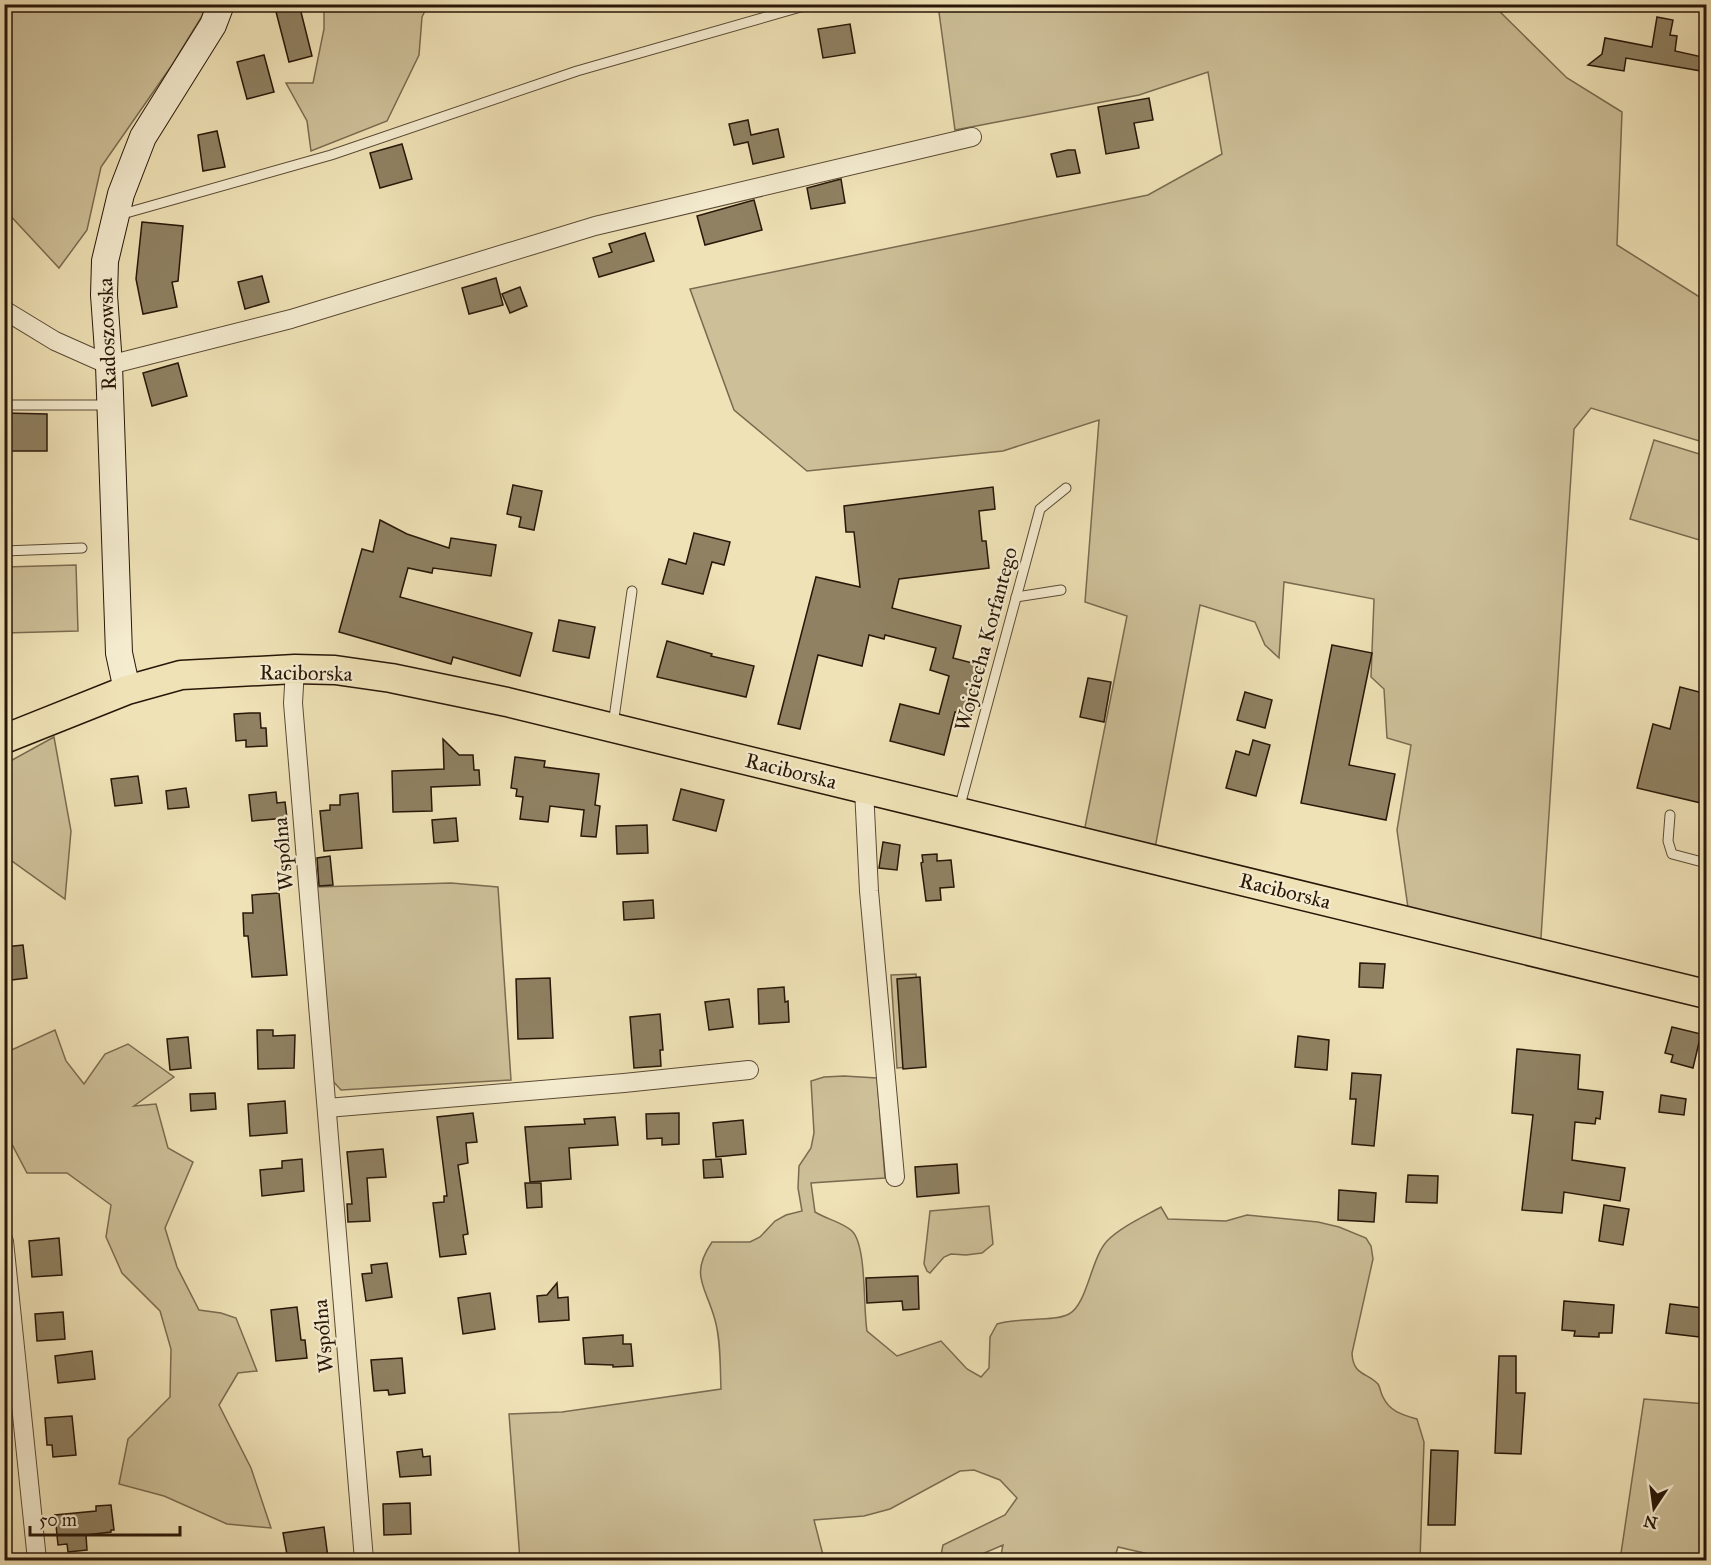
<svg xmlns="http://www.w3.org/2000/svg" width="1711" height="1565" font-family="'IM FELL Great Primer',serif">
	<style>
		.green { fill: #cdbf98; stroke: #7a6b50; stroke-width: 1.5 }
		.building { fill: #8f8162; stroke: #281708; stroke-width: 1.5 }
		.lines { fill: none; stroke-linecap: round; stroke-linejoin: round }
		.lane-casing { stroke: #5a4a34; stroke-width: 11 }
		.street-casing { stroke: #5a4a34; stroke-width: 20 }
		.secondary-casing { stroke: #281708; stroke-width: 28 }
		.primary-casing { stroke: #281708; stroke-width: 31 }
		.lane { stroke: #f5ecd0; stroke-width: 9 }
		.street { stroke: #f5ecd0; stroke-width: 18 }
		.secondary { stroke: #f5ecd0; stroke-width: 26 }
		.primary { stroke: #efe2b6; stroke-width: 28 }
		.labels { text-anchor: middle; stroke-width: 4.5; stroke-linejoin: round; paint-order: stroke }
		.street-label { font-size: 21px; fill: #281708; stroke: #f5ecd0 }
	</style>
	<rect width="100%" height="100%" fill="#efe2b6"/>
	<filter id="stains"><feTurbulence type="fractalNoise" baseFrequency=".00333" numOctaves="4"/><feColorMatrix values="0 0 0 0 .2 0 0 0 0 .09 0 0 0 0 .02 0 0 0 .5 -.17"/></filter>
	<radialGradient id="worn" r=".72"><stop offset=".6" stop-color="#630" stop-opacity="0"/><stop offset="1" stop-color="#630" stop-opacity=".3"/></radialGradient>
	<g class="green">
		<polygon points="5,4 205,5 202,16 172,65 101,167 87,230 59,268 5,210"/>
		<polygon points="324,5 428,5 422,17 419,55 387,121 311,151 307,121 286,83 313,83 324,29"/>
		<polygon points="938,5 1493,5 1567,78 1622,112 1617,245 1706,301 1706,443 1591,408 1574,429 1540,953 1410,922 1397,830 1411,745 1387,738 1384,689 1371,677 1374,599 1284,582 1279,658 1265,645 1255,622 1200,605 1153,859 1082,842 1127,616 1085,602 1099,420 1003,451 807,471 734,410 690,289 1148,195 1222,154 1208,72 1139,95 955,130"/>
		<polygon points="1654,440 1706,456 1706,542 1630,519"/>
		<polygon points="76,565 78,631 5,633 5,567"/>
		<polygon points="54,737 71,831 65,899 5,856 5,764"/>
		<polygon points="451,883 498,887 511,1080 341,1090 330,1078 316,887"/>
		<polygon points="916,974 922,1066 897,1068 891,975"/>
		<polygon points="55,1030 66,1061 84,1084 105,1054 128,1044 174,1077 134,1106 156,1104 168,1148 193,1162 165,1228 177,1267 199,1310 221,1313 236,1318 257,1371 238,1373 219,1405 251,1468 271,1528 227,1524 164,1496 119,1484 128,1439 170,1397 171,1349 160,1311 122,1273 106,1237 111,1205 67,1173 27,1173 5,1131 5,1053"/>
		<path d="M844 1076 877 1078 885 1178 811 1183 815 1212C826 1219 842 1222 852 1231 867 1246 863 1308 867 1331L897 1356 941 1341 967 1369 981 1377 989 1368 990 1337 997 1324C1017 1317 1055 1322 1069 1314 1087 1305 1091 1258 1107 1241 1121 1227 1143 1217 1161 1207L1168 1219 1226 1221 1247 1215 1318 1222 1339 1227 1366 1238 1371 1246 1373 1259 1352 1353C1353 1376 1367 1372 1378 1384 1380 1387 1381 1394 1383 1397 1390 1412 1403 1415 1417 1419L1424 1442 1420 1560H1166L1157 1556 1118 1547 1114 1560H1000L1003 1545 968 1560H940L943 1545 1005 1515 1017 1498 1000 1480 974 1470 960 1471 890 1509 864 1516 814 1520 823 1555 826 1560H520L509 1414 562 1412 721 1389C720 1367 721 1341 715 1320 706 1286 689 1276 712 1242H750L760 1237 775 1221 786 1215 802 1211 798 1188 799 1166 811 1148 814 1133 811 1081 824 1077Z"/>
		<polygon points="989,1206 993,1244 982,1253 966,1255 951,1254 944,1257 930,1273 927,1271 924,1264 930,1211"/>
		<polygon points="1644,1399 1706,1404 1706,1560 1620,1560"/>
	</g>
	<g class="building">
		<polygon points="274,4 299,4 312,56 289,62"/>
		<polygon points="1657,17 1673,20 1670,35 1677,36 1675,51 1707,58 1707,72 1626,58 1624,71 1588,65 1602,54 1605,38 1652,47"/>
		<polygon points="850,24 855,53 823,58 818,29"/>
		<polygon points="264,55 274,92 247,99 237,62"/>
		<polygon points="1149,98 1153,120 1134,123 1139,148 1106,154 1098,107"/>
		<polygon points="748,120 751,135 778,129 784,157 753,164 748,142 734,145 729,124"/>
		<polygon points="217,131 225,167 203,171 198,135"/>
		<polygon points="402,144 412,179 380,188 370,153"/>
		<polygon points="1068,150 1075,150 1080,173 1057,177 1051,154"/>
		<polygon points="841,179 845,203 811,209 807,188"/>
		<polygon points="754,200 762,230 705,245 697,216"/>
		<polygon points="142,222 183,226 178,281 172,282 177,307 143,314 136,279"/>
		<polygon points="645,233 654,261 599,277 593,258 612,252 609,244"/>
		<polygon points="262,276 269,302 245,309 238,282"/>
		<polygon points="496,278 503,305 469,314 462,288"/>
		<polygon points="520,287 527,306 510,313 502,294"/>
		<polygon points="178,363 187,396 152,406 143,373"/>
		<polygon points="4,413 47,414 47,451 4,451"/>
		<polygon points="513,485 542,491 534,530 519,527 521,517 507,514"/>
		<polygon points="993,487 995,509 979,511 982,541 986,541 989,568 899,579 892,608 961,626 953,658 984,666 971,716 955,712 944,755 890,741 900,704 939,714 949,676 930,670 936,648 885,635 884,639 869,635 862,666 818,655 800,729 778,724 816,577 860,587 854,532 846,532 844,506"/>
		<polygon points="380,520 407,534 449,548 451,538 496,545 491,576 433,568 432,573 408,568 400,597 532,633 520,676 453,657 451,664 339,632 362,549 373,552"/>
		<polygon points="694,533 730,542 724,565 712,562 703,594 662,584 669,559 686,564"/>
		<polygon points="559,620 595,627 589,658 553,651"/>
		<polygon points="667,641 712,654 711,656 754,666 746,697 657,677"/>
		<polygon points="1332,645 1372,653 1349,765 1395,774 1386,820 1301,803"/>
		<polygon points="1088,678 1111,682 1104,722 1080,717"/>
		<polygon points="1680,687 1707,694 1707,780 1701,803 1637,788 1653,724 1670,729"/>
		<polygon points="1245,692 1272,700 1265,728 1237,720"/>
		<polygon points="250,713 260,713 261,728 266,728 267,746 246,747 246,740 236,741 234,714"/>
		<polygon points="443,739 459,755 473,755 474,770 479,770 480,785 431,787 432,811 393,812 392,771 444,769"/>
		<polygon points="1253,740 1270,745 1256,796 1226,788 1236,751 1249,755"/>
		<polygon points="515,757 545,761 544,767 599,774 595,805 600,806 596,837 581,836 584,810 550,806 548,822 520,819 523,797 516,796 517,789 511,788"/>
		<polygon points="138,776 142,803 115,806 111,779"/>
		<polygon points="186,788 189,807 168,809 166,791"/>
		<polygon points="681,789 724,800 716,831 673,820"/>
		<polygon points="276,792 277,803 285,802 287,818 252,821 249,795"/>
		<polygon points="358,793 362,848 324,851 320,811 330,810 330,805 340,805 340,795"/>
		<polygon points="456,818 458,841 434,843 432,820"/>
		<polygon points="647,825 648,853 617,854 616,826"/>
		<polygon points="883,842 900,845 897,870 879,868"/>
		<polygon points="937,854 937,861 951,860 954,887 940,888 941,900 926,901 921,863 923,862 922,855"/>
		<polygon points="330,856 333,885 319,886 317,858"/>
		<polygon points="279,893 287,975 252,977 248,936 244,936 243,913 253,913 252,895"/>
		<polygon points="653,900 654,918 624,920 623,902"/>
		<polygon points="23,945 27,978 4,981 4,947"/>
		<polygon points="1360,963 1385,964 1383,988 1359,987"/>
		<polygon points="920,977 926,1067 903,1069 897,979"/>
		<polygon points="550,978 553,1038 518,1039 516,979"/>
		<polygon points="784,987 785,1002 788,1001 789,1022 759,1024 758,989"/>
		<polygon points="729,999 733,1027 709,1030 705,1002"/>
		<polygon points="660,1014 663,1050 660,1050 661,1066 634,1068 630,1017"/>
		<polygon points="1672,1027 1701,1034 1693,1068 1671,1062 1673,1055 1665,1053"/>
		<polygon points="257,1030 273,1030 273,1036 295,1035 294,1068 258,1069"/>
		<polygon points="1298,1036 1329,1040 1327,1070 1295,1067"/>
		<polygon points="188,1037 191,1068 170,1070 167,1039"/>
		<polygon points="1517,1049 1580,1055 1578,1089 1603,1092 1600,1119 1596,1118 1595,1124 1575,1122 1572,1160 1625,1168 1620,1201 1564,1192 1562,1213 1522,1210 1533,1115 1512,1113"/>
		<polygon points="1352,1073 1381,1075 1374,1146 1352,1144 1356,1099 1350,1099"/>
		<polygon points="215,1093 216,1109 191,1111 190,1094"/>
		<polygon points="1661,1095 1686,1099 1684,1115 1659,1112"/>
		<polygon points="285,1101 287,1133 250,1136 248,1104"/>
		<polygon points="473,1113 477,1142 466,1143 468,1163 458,1165 468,1234 463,1235 466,1254 440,1257 433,1203 444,1202 444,1196 447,1196 437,1117"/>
		<polygon points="679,1113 679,1144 662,1145 662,1138 647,1139 646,1114"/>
		<polygon points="615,1117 618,1145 569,1148 571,1179 530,1182 525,1127 585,1124 584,1119"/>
		<polygon points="743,1120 746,1154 716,1157 713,1123"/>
		<polygon points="383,1149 386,1177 367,1178 370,1221 348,1222 347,1204 352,1204 347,1152"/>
		<polygon points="302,1159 304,1191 262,1196 260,1170 282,1168 282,1161"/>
		<polygon points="721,1159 723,1177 704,1178 703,1160"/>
		<polygon points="957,1164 959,1193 917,1197 915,1167"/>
		<polygon points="1408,1175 1438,1176 1437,1203 1406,1202"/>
		<polygon points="525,1183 541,1183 542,1207 527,1208"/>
		<polygon points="1339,1190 1376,1193 1374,1222 1338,1220"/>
		<polygon points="1604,1205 1629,1209 1623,1245 1599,1241"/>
		<polygon points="59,1238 62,1275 32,1277 29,1241"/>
		<polygon points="387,1263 392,1297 366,1301 362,1274 372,1273 371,1265"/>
		<polygon points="918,1276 919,1309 903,1310 902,1301 867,1303 866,1278"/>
		<polygon points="557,1283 558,1298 568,1297 569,1320 539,1322 537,1296 547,1295"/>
		<polygon points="490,1293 495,1329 463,1334 458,1298"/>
		<polygon points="1564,1301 1614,1305 1612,1333 1599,1333 1599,1337 1574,1336 1575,1331 1562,1330"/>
		<polygon points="1670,1304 1703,1308 1699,1337 1666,1333"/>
		<polygon points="297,1307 301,1340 305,1340 307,1358 276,1361 271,1310"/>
		<polygon points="63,1312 65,1339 37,1341 35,1314"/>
		<polygon points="623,1335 623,1344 631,1344 633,1366 613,1367 613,1365 585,1364 583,1338"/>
		<polygon points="92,1351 95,1379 58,1383 55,1356"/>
		<polygon points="1499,1356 1516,1356 1516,1393 1525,1393 1521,1454 1495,1453"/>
		<polygon points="402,1358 405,1393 389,1395 388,1390 374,1391 371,1360"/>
		<polygon points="72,1416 76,1455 53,1457 52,1445 47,1445 45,1418"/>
		<polygon points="422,1449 423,1457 430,1456 431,1475 400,1477 397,1452"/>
		<polygon points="1431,1450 1458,1451 1455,1525 1428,1525"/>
		<polygon points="410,1503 411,1534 384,1535 383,1504"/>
		<polygon points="111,1505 114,1530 111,1530 111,1532 86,1535 87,1550 68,1552 67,1544 58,1545 55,1515 96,1511 96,1506"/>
		<polygon points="324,1527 328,1558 288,1560 283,1533"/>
	</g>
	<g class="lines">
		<defs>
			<g id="lane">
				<polyline points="119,215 331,155 577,71 811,4"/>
				<polyline points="4,405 108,405"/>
				<polyline points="4,551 82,548"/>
				<polyline points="1016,597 1061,590"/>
				<polyline points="613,725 632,591"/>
				<polyline points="959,809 1040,509 1066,488"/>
				<polyline points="1670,815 1668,841 1672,854 1706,863"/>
			</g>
			<g id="street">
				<polyline points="4,310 55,341 109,365 291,319 595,226 972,137"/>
				<polyline points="295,669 293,703 364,1560"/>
				<polyline points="864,789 869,891 895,1177"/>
				<polyline points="327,1108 624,1083 749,1070"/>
				<polyline points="4,1241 37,1560"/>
			</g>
			<polyline id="secondary" points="127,690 119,653 109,365 104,295 105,261 121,194 143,137 213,25 221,4"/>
			<polyline id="primary" points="4,739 127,690 181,675 295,669 335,670 391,678 507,702 1706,994"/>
		</defs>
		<use href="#lane" class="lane-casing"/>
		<use href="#street" class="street-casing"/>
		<use href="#secondary" class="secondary-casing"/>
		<use href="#primary" class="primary-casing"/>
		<use href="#lane" class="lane"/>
		<use href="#street" class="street"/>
		<use href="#secondary" class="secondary"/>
		<use href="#primary" class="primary"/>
	</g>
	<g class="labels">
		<g class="street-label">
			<text transform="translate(107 334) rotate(-92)" y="7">Radoszowska</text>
			<text transform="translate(986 639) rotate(-75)" y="7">Wojciecha Korfantego</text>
			<text transform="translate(306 673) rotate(1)" y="7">Raciborska</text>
			<text transform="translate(791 771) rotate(14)" y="7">Raciborska</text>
			<text transform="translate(283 854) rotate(-95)" y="7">Wspólna</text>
			<text transform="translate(1285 891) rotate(14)" y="7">Raciborska</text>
			<text transform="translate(323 1336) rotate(-95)" y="7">Wspólna</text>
		</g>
	</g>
	<rect width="1711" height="1565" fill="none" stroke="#efe2b6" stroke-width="24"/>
	<rect x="6" y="6" width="1699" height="1553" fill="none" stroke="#281708" stroke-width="3"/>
	<rect x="12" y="12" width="1687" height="1541" fill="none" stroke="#281708" stroke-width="1.5"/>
	<g transform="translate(1654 1508) rotate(193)" stroke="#f5ecd0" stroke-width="4.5" paint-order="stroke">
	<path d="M0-4.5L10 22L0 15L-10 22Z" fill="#281708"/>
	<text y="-9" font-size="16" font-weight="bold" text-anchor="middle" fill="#281708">N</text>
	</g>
	<path d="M30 1526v9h150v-9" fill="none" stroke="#281708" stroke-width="3"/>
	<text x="39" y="1526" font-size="18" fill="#281708" stroke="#f5ecd0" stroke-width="4.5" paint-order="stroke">50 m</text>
	<rect width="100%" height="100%" filter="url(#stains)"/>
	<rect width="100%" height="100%" fill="url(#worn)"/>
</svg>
